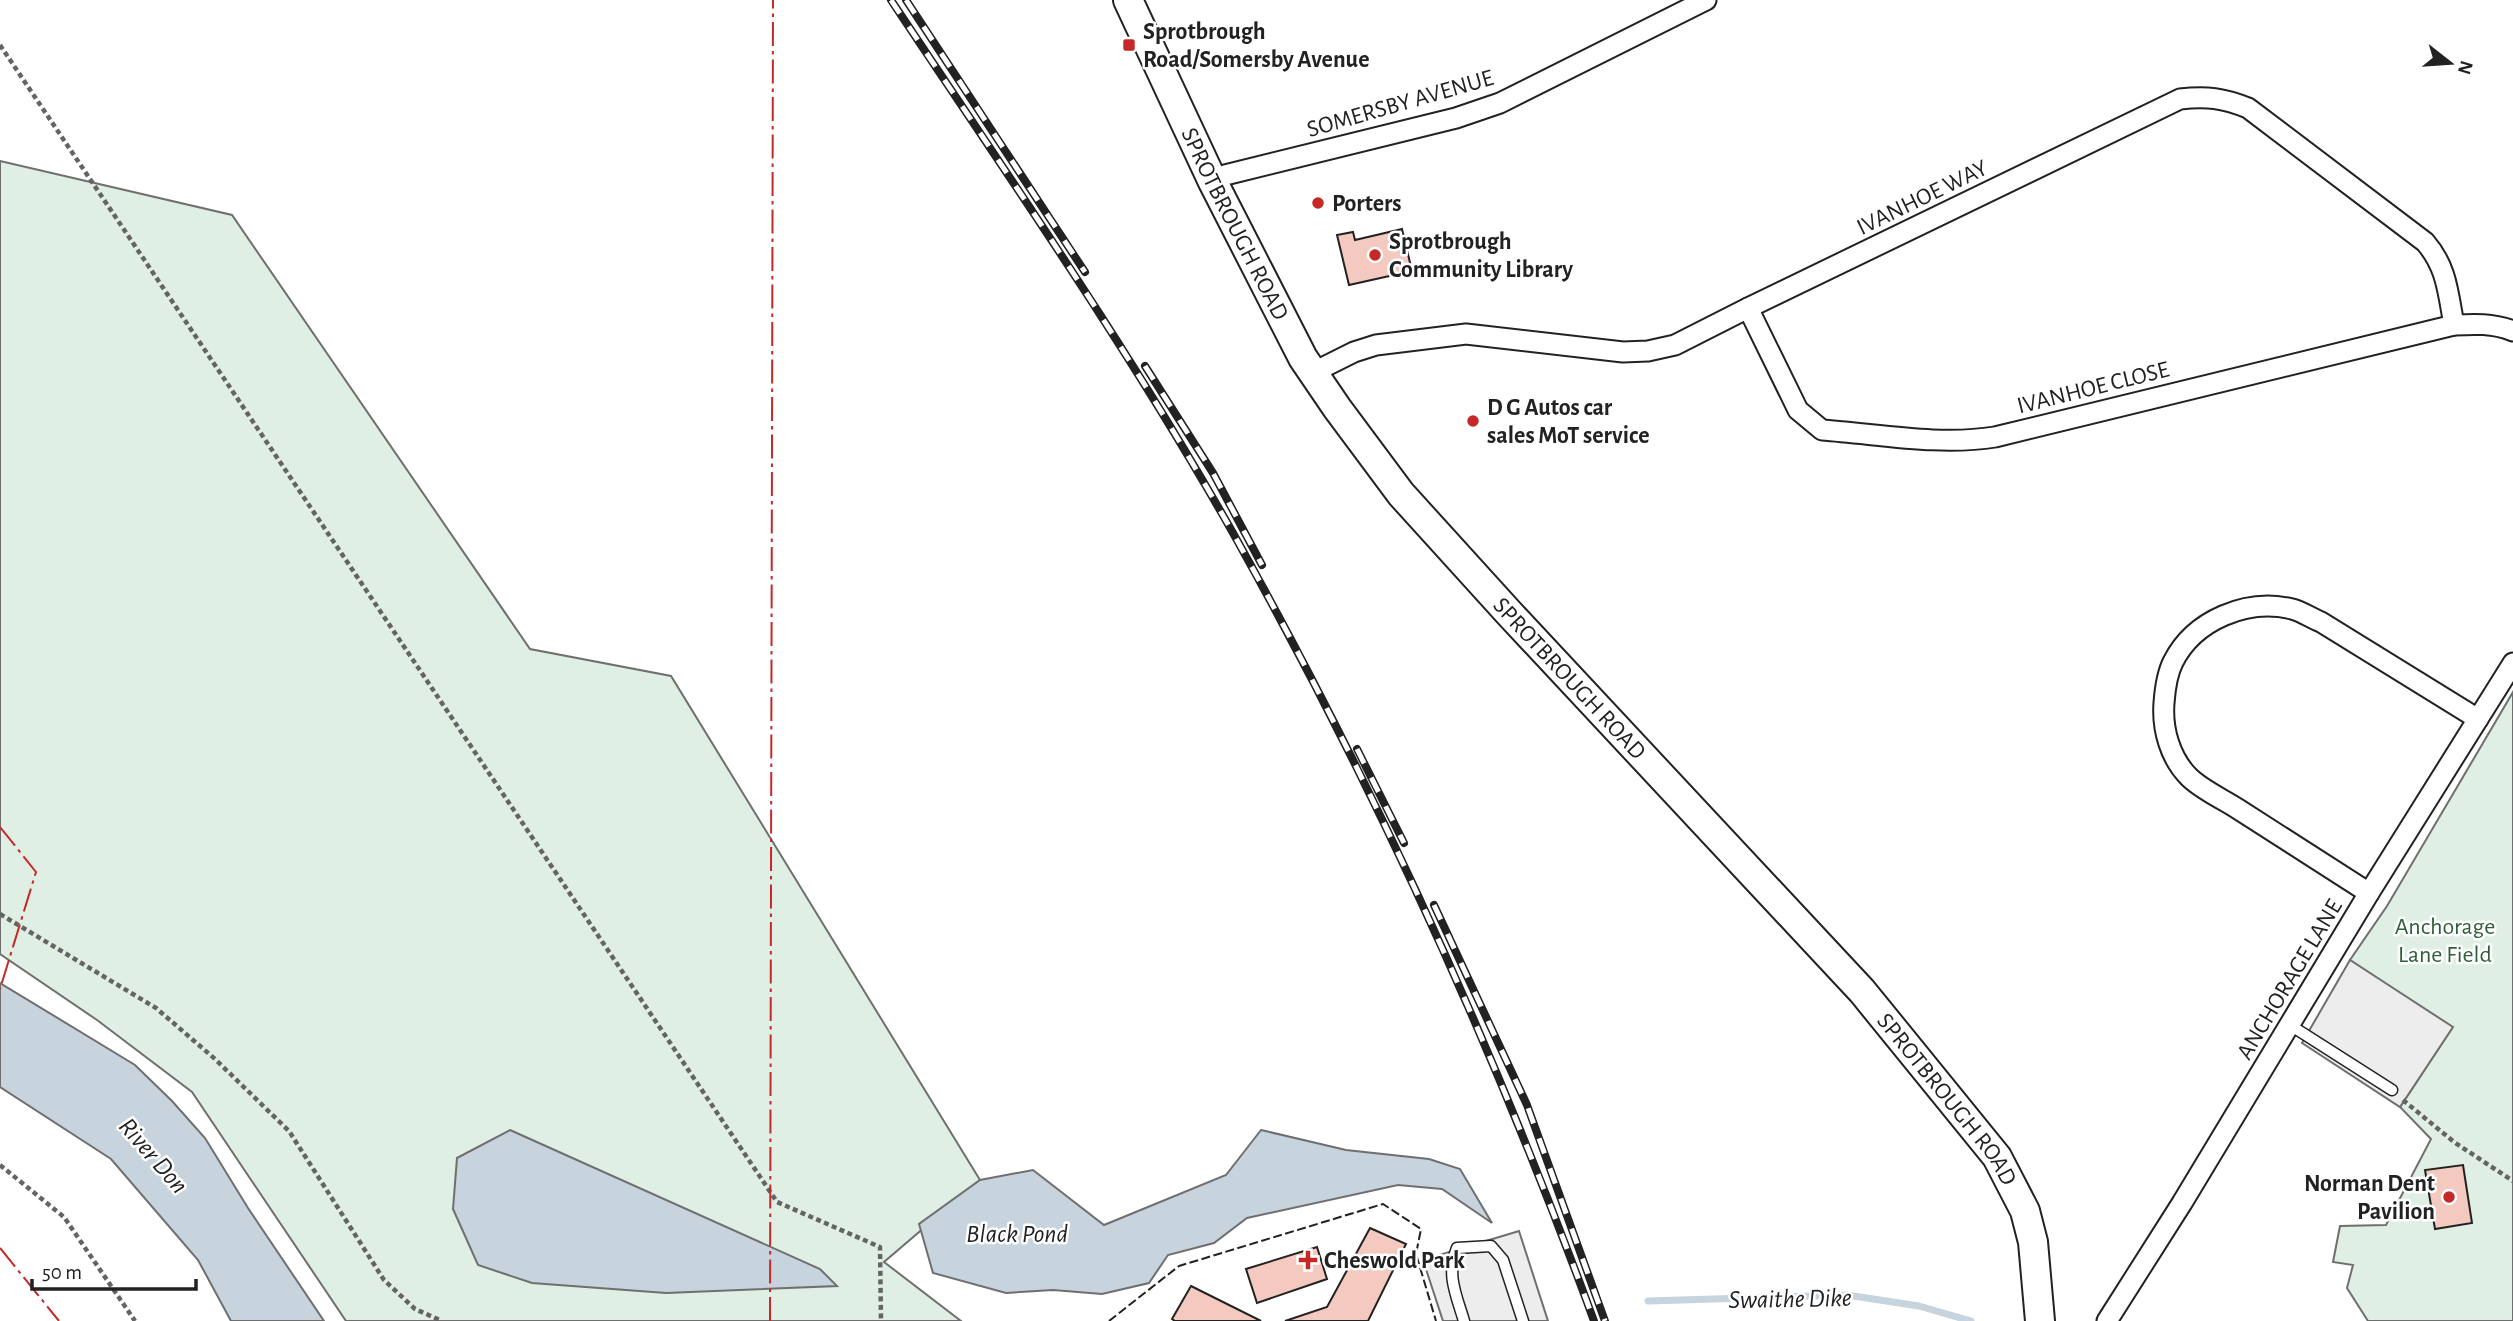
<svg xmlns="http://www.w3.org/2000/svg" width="2513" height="1321" font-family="'Alegreya Sans',sans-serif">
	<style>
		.green { fill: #e0efe3; stroke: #6f6f6f; stroke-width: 2 }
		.parking { fill: #ededed; stroke: #6f6f6f; stroke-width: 2 }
		.water { fill: #c7d3dd; stroke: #6f6f6f; stroke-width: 2 }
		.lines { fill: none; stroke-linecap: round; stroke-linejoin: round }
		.stream { stroke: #c7d3dd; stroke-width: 7 }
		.building { fill: #f3c9c0; stroke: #222; stroke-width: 2 }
		.lane-casing { stroke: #222; stroke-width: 13 }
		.street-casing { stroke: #222; stroke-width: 23 }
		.secondary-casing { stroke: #222; stroke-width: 32 }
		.path { stroke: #646464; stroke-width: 4.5; stroke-dasharray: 5 3.5; stroke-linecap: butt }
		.lane { stroke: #fff; stroke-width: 10 }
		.street { stroke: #fff; stroke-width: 19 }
		.secondary { stroke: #fff; stroke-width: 28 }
		.rail-casing { stroke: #222; stroke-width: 8 }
		.rail { stroke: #fff; stroke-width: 5; stroke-dasharray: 16; stroke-linecap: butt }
		.fence { stroke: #222; stroke-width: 2; stroke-dasharray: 9 3.5; stroke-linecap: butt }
		.power { stroke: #c62828; stroke-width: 2; stroke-dasharray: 24 5 3.5 5; stroke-linecap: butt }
		.poi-dot { fill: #c62828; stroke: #fff; stroke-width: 2.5 }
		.labels { text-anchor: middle; stroke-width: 5; stroke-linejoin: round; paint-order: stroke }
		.poi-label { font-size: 24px; font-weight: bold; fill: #222; stroke: #fff; text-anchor: start }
		.street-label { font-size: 24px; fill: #222; stroke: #fff }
		.park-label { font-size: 24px; fill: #2f5e38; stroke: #fff }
		.water-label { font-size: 26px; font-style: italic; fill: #222; stroke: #fff }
	</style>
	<rect width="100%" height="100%" fill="#fff"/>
	<g class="green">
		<polygon points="0,161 232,215 530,649 671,676 980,1180 884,1262 961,1321 346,1321 192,1092 97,1020 0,954"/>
		<polygon points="2513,692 2513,1321 2368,1321 2347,1288 2353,1265 2333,1262 2340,1226 2386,1225 2431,1139 2400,1107 2452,1028 2350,960 2387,906"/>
	</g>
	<g class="parking">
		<polygon points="2350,960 2453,1027 2400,1107 2302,1043"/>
		<polygon points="1519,1231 1548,1321 1443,1321 1423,1260"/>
	</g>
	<g class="water">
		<polygon points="0,983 135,1065 172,1101 205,1138 248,1208 324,1321 231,1321 198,1260 111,1159 0,1087"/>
		<polygon points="510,1130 820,1269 837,1286 666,1293 532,1283 478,1265 453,1209 457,1158"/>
		<polygon points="1261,1130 1346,1150 1429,1159 1460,1169 1492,1223 1442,1189 1398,1185 1247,1218 1214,1243 1168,1255 1149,1283 1102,1294 1053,1290 1006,1293 933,1273 919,1224 980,1180 1033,1170 1104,1225 1226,1175"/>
	</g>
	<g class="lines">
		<polyline class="stream" points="1648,1301 1847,1295 1919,1306 1971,1321"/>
	</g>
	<g class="building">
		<polygon points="1402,229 1412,271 1349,285 1337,235 1353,232 1355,240"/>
		<polygon points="2463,1165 2472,1223 2435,1229 2425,1170"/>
		<polygon points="1370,1228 1406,1244 1368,1321 1285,1321 1327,1307"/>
		<polygon points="1317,1247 1327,1279 1257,1303 1246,1269"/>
		<polygon points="1191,1286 1261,1321 1175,1321 1172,1319"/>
	</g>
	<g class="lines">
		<defs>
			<g id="lane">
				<polyline points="2290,1025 2392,1090"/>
				<path d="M1464 1321C1456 1294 1446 1275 1457 1248L1491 1246 1503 1260 1523 1321"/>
			</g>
			<g id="street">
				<polyline points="1213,182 1225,175 1456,118 1500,103 1706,0"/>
				<path d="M1748 308 1798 410 1822 430C1879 434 1939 446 1995 437L2454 325C2474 324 2493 323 2513 331"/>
				<path d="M1314 374 1326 366 1354 352 1376 345 1466 334 1623 352 1648 351 1675 345 1748 308 2180 99C2207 96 2223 98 2248 108L2425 242C2447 267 2448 293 2454 325"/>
				<path d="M2369 893C2326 865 2282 837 2238 809 2223 799 2202 790 2189 777 2170 758 2162 729 2164 703 2165 689 2167 674 2173 662 2194 620 2247 598 2292 609 2301 611 2311 618 2321 622L2478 719"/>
				<polyline points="2107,1321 2182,1203 2369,893 2513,663"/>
			</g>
			<g id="secondary">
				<path id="s1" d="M1128 0 1213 182 1303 358 1337 408 1401 494 1509 613 1862 991 1997 1157 2025 1211 2033 1242 2040 1321"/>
			</g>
		</defs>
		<use href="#lane" class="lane-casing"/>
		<use href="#street" class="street-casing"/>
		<use href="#secondary" class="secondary-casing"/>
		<g class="path">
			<polyline points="0,45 777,1202 880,1247 881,1321"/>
			<polyline points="0,914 156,1008 215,1059 289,1131 384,1280 415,1309 442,1321"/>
			<polyline points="2403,1100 2454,1142 2513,1181"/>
			<polyline points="0,1165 64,1217 135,1321"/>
		</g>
		<use href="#lane" class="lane"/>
		<use href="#street" class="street"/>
		<use href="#secondary" class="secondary"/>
		<defs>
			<g id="rail">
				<path d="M891 0C1008 176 1129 349 1233 533 1374 785 1495 1050 1594 1321"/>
				<polyline points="906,0 1085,272"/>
				<polyline points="1145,366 1213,473 1262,565"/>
				<polyline points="1357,749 1404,843"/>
				<polyline points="1434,905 1527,1105 1605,1321"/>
			</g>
		</defs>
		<use href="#rail" class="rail-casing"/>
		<use href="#rail" class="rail"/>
		<polyline class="fence" points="1109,1321 1179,1266 1383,1204 1421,1229 1416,1254 1436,1321"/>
		<g class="power">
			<polyline points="0,827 36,872 0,989"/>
			<polyline points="0,1248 59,1321"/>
			<polyline points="770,1321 773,0"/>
		</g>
	</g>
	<g class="poi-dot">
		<rect x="1122" y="38" width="14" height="14" rx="3.5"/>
		<circle cx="1318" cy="203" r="7"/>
		<circle cx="1375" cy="255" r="7"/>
		<circle cx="1473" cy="421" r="7"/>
		<circle cx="2449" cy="1197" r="7"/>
		<path d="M1304.5 1249.5h7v7h7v7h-7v7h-7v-7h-7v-7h7z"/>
	</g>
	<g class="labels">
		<g class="poi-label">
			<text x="1143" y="39">Sprotbrough<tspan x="1143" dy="28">Road/Somersby Avenue</tspan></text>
			<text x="1332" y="211">Porters</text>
			<text x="1389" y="249">Sprotbrough<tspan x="1389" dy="28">Community Library</tspan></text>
			<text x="1487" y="415">D G Autos car<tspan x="1487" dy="28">sales MoT service</tspan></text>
			<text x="2435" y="1191" text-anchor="end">Norman Dent<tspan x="2435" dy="28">Pavilion</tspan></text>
			<text x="1324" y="1268">Cheswold Park</text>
		</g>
		<g class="street-label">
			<text transform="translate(1400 103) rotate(-16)" y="8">SOMERSBY AVENUE</text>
			<text transform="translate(1922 197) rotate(-26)" y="8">IVANHOE WAY</text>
			<text dy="8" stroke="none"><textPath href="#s1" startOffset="248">SPROTBROUGH ROAD</textPath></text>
			<text transform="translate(2093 387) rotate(-14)" y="8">IVANHOE CLOSE</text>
			<text dy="8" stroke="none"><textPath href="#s1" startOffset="816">SPROTBROUGH ROAD</textPath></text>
			<text transform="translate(2289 979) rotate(-59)" y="8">ANCHORAGE LANE</text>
			<text dy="8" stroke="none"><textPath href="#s1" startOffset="1382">SPROTBROUGH ROAD</textPath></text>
		</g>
		<g class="park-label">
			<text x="2445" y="934">Anchorage<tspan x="2445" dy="28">Lane Field</tspan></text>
		</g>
		<g class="water-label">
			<text transform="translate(154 1155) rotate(49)" y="9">River Don</text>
			<text x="1017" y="1242">Black Pond</text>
			<text transform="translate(1790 1298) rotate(-1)" y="9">Swaithe Dike</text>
		</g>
	</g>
	<g transform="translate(2450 63) rotate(107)" stroke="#ffffff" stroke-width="5" paint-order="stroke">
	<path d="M0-5L12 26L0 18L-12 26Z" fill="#222222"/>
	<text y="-10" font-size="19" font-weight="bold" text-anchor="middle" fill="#222222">N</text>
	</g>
	<path d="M32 1279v10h164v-10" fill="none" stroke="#222222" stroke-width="3.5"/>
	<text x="42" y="1279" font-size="21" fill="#222222" stroke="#ffffff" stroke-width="5" paint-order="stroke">50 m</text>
</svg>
